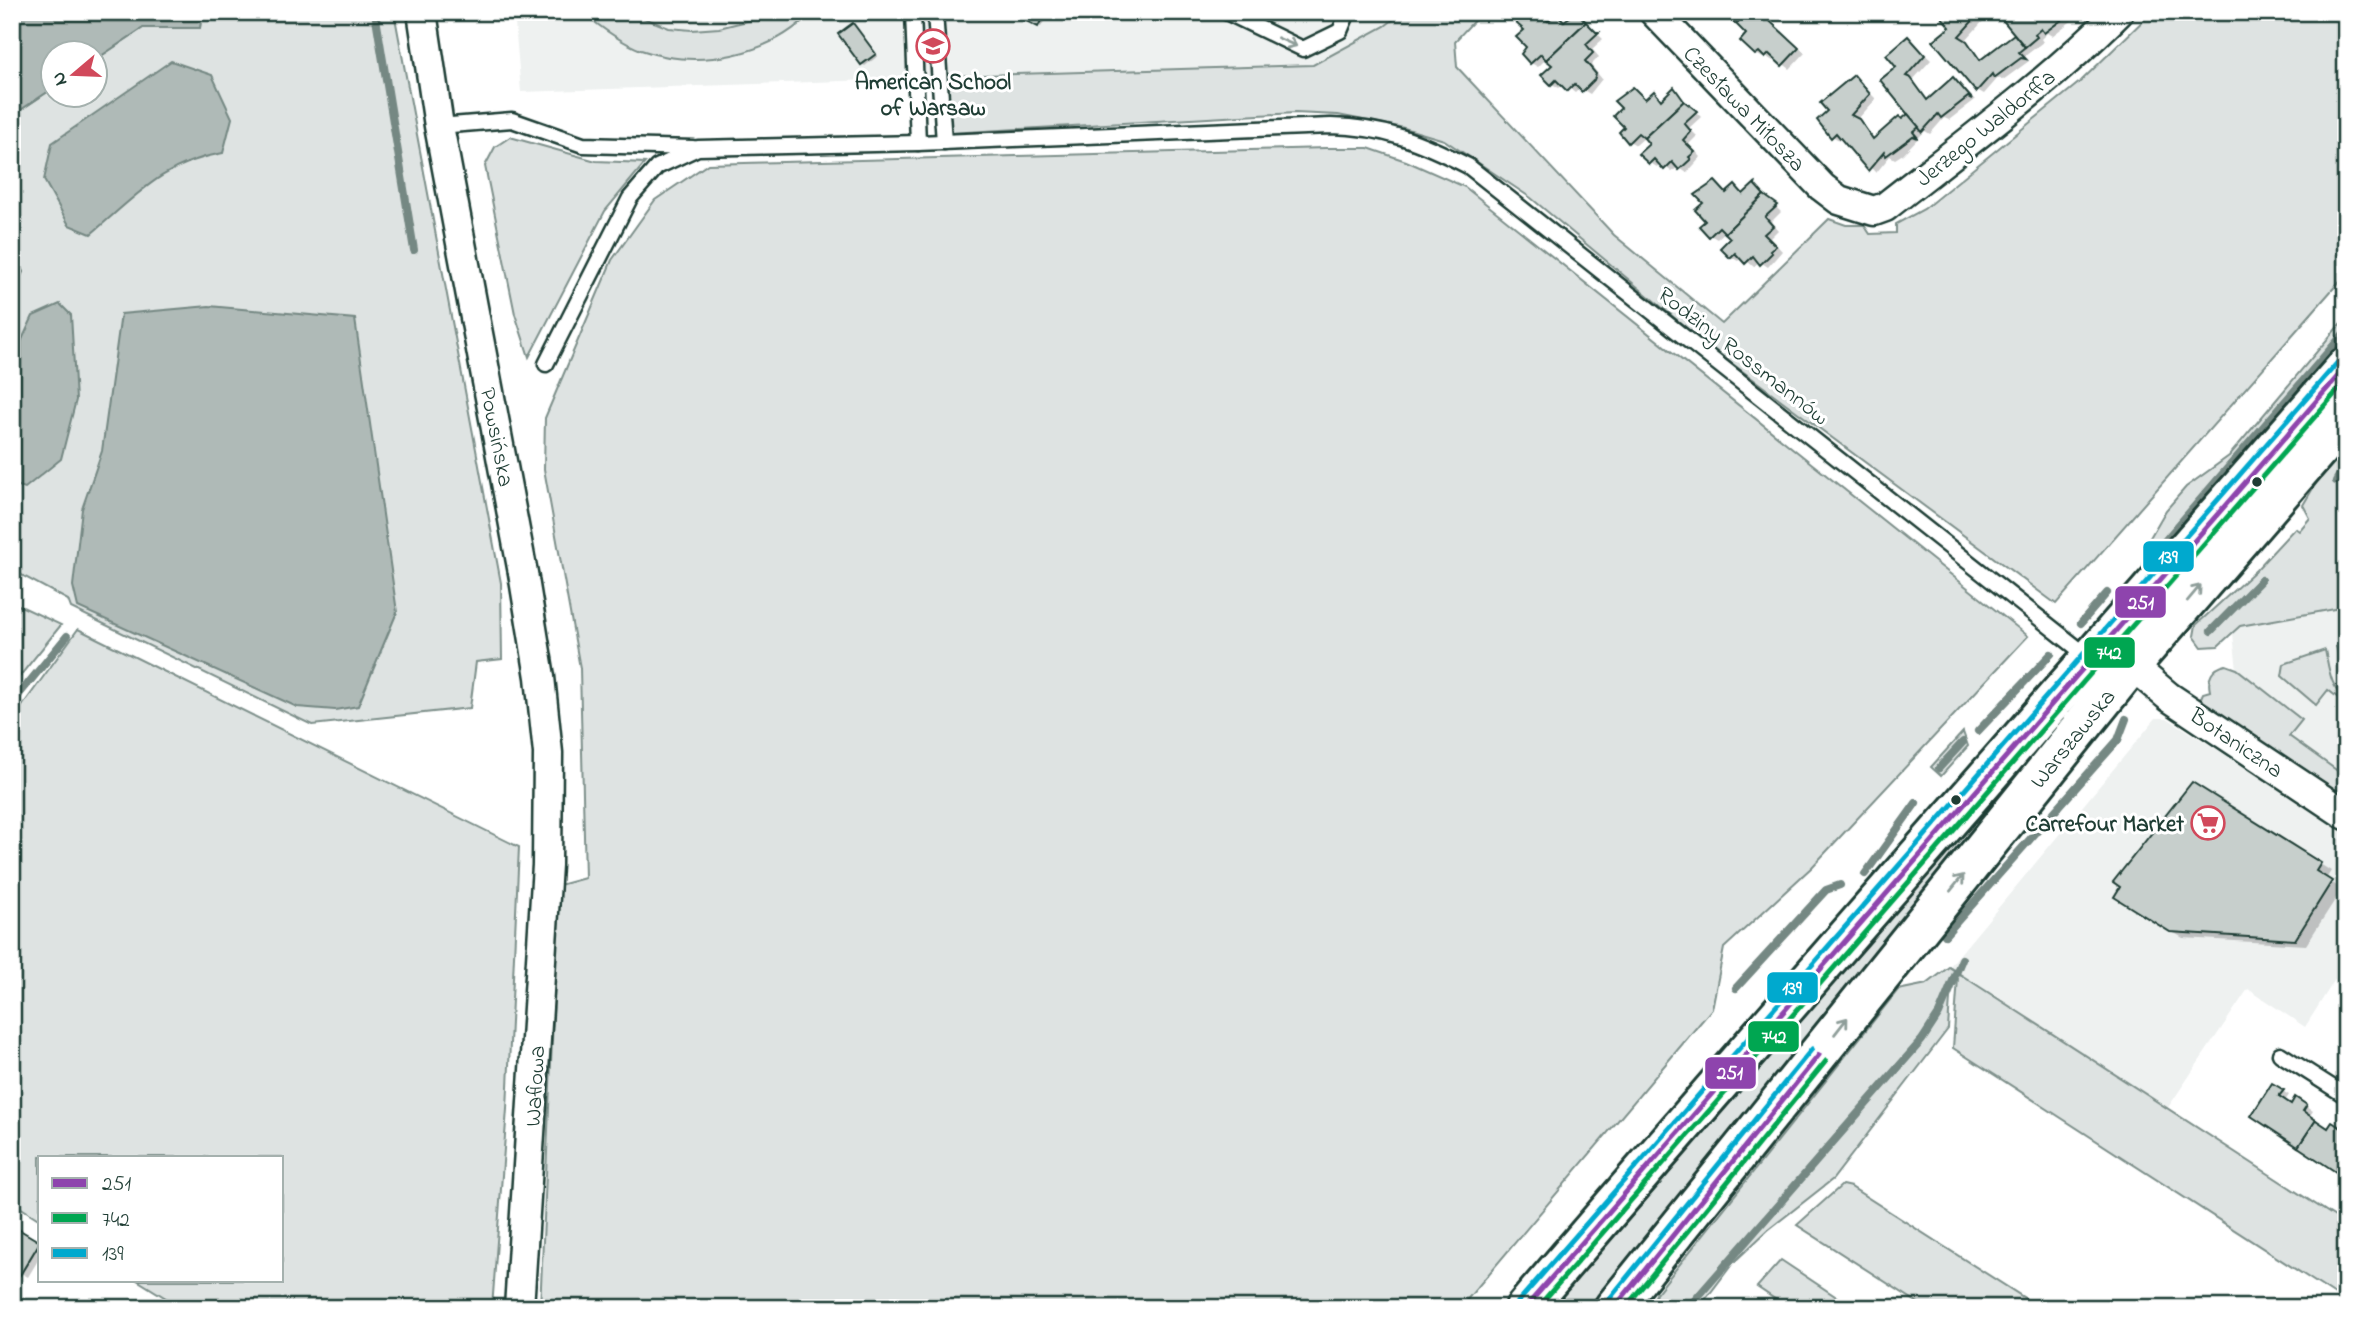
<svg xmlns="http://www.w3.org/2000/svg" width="2358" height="1320" font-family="'Indie Flower',sans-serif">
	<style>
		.built { fill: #eef1f0 }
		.green { fill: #dee3e2; stroke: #7e908b; stroke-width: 2 }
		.water { fill: #afbab7; stroke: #758883; stroke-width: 2 }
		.shadow { fill: #0003 }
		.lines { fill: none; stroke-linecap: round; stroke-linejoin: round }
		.stream { stroke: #758883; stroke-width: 8 }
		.building { fill: #c7cfcc; stroke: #1f3d34; stroke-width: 2 }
		.lane-casing { stroke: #1f3d34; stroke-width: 19 }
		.street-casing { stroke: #1f3d34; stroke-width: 33 }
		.secondary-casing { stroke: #1f3d34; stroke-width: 44 }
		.lane { stroke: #fff; stroke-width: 14 }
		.street { stroke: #fff; stroke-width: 28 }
		.secondary { stroke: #fff; stroke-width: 38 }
		.bus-1-casing { stroke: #fff; stroke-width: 10 }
		.bus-2-casing { stroke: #fff; stroke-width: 10 }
		.bus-3-casing { stroke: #fff; stroke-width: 10 }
		.bus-1 { stroke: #8e44ad; stroke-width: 5 }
		.bus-2 { stroke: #00a651; stroke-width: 5 }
		.bus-3 { stroke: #00a9ce; stroke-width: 5 }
		.oneway { stroke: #8f9e9a }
		.bus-dot { fill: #1f3d34; stroke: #fff; stroke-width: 2.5 }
		.labels { text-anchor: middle; stroke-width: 6; stroke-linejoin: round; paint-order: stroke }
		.poi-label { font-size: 23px; font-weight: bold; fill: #1f3d34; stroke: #fff }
		.street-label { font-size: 23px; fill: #1f3d34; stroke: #fff }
		.line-badge { stroke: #fff; stroke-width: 2.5 }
		.badge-label { font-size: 19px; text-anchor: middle; font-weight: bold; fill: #fff }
	</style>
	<rect width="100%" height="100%" fill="#fff"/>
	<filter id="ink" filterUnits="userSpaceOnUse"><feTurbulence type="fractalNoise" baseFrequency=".0143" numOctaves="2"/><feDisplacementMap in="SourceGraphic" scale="14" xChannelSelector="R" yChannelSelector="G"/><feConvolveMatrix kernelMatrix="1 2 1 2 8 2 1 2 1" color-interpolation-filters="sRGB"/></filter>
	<g filter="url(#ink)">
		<g class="built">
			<polygon points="514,12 1403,12 1385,26 1313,65 521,92"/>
			<polygon points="2346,502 2346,787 2240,697 2233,634"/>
			<polygon points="2156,718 2167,718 2346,831 2346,962 2305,1027 2248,989 2167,1109 1949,967"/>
		</g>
		<g class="green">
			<polygon points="202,12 394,12 501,583 502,659 476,662 470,708 312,725 71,608 68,600 12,570 12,104 19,111 52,89 52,94 94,94 95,60 143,28 200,28"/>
			<path d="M582 12H629L669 28 692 30 719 28 755 19 766 12H812C770 56 698 70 641 50 620 42 599 26 582 12Z"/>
			<polygon points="1403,12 1482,12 1455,41 1457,67 1614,235 1722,324 1829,219 1846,225 1864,225 1870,234 1896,233 1896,224 1924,209 2081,81 2152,12 2346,12 2346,274 2056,604 1707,345 1531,198 1444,140 1404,128 1338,115 1295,113 950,133 948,76 1313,65 1385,26"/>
			<polygon points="510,137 596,161 645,163 605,211 529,357 515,314 485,166 495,147"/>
			<polygon points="1326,148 1368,148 1406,161 1465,187 2028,636 1812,867 1724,948 1712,1009 1460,1308 540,1308 559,885 585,878 580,668 544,469 545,418 612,260 655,200 708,164"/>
			<polygon points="2346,317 2346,347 2147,576 2142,571 2148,541 2166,510 2186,487 2229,456"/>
			<polygon points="2346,441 2346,559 2337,575 2346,607 2240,626 2218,646 2202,647 2194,636 2196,625 2256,570 2295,528 2299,531 2310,518 2303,505 2325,468"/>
			<polygon points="12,602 61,625 12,686"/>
			<polygon points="2150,621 1593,1308 1551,1308 1656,1188 1857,949"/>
			<polygon points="78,629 519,847 507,1109 492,1308 182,1308 137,1280 282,1280 282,1157 40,1157 40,1220 12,1202 12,720"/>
			<polygon points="2346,643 2346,682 2336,646"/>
			<path d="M2325 650C2329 668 2330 688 2346 699V704L2328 690 2316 705 2282 676 2284 664Z"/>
			<path d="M2226 665 2237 669 2302 720 2289 736 2346 777V797L2200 700 2203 693 2210 691C2207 678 2212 668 2226 665Z"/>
			<polygon points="1963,732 1968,746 1941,776 1931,767"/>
			<polygon points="1949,967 2346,1224 2346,1302 1953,1048 1958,978 1950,998 1948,1029 1833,1179 1768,1230 1733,1263 1699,1308 1650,1308 1656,1294 1898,990 1927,984"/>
			<polygon points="1842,1185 1851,1187 2040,1308 1926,1308 1797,1225"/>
			<polygon points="1781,1260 1853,1308 1788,1308 1757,1287"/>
		</g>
		<g class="water">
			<polygon points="12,12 202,12 200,28 143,28 95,60 94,52 52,52 52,89 19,111 12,104"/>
			<path d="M171 61 212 75 232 118 223 153C163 163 136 196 91 234L69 225 44 180 52 143Z"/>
			<polygon points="12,248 23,272 12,295"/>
			<polygon points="60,304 71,315 76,400 61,459 25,488 12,484 12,361 33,316"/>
			<polygon points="209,306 355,319 397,612 358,706 335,710 297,707 78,607 73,586 82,509 102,451 121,314"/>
		</g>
		<g class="shadow">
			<polygon points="1011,12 1049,12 1041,27"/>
			<polygon points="1537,12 1549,22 1556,15 1566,22 1575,13 1603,39 1592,49 1599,57 1591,65 1602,79 1590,94 1580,88 1575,93 1564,84 1559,88 1552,84 1554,65 1547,58 1538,67 1531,63 1529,47"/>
			<polygon points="1715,12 1760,12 1805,53 1790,69 1776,58 1773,61 1765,56 1763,58 1756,54 1749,34 1730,17 1727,20"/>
			<polygon points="1946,12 1977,12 1984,20 1965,41 1983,61 2016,34 1999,12 2029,12 2032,16 2037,12 2075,12 2078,16 2052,36 2047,33 2041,39 2043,42 2025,56 2029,61 2003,80 1998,78 1984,94 1977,90"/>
			<polygon points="853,25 878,56 865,66 862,64"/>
			<polygon points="1908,39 1931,60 1912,81 1929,101 1954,79 1975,100 1949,120 1944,118 1930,134 1925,131 1903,154 1895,159 1890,156 1876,173 1842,138 1839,140 1832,136 1830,112 1854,77 1876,99 1857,120 1875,139 1910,114 1898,67"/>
			<polygon points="1634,89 1647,100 1654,93 1663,100 1679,95 1701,117 1689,128 1697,136 1689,144 1701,157 1687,173 1678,167 1672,172 1660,163 1657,167 1650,163 1652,144 1645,137 1636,145 1629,141 1626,127"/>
			<polygon points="1715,183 1728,194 1735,187 1745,194 1754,186 1781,212 1771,222 1778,230 1770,238 1782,251 1768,267 1759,261 1754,267 1742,257 1738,261 1731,257 1732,239 1726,231 1717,239 1710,235 1705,203"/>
			<polygon points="2203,790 2331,871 2326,879 2342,889 2306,945 2183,938 2171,931"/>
			<polygon points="2273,1085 2289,1095 2285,1101 2292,1106 2296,1100 2313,1111 2309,1117 2329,1130 2346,1132 2346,1177 2253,1116"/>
			<polygon points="16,1230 40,1244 40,1257 28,1277 12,1268"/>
		</g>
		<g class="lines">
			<g class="stream">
				<polyline points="375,12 414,250"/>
				<polyline points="2336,481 2346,464"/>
				<polyline points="2150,558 2346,331"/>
				<polyline points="2081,623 2107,593"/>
				<polyline points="2211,631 2261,580"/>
				<polyline points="12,703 67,636"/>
				<polyline points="1978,731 2051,654"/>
				<polyline points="1939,768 1963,742"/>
				<polyline points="1865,874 1916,803"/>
				<polyline points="1945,935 2118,740 2126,719"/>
				<polyline points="1736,988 1826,890 1840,885"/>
				<polyline points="1688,1308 1922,1040 1939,1014 1962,959"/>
			</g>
		</g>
		<g class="building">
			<polygon points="1008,12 1045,12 1038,27"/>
			<polygon points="1527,12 1538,12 1548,21 1556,13 1564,21 1577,12 1586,22 1546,60 1541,54 1530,64 1521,54 1526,47 1516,37 1524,30 1516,23"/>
			<polygon points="1713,12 1747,12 1736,24 1724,13 1719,18"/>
			<polygon points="1747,12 1760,12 1799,48 1782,66 1769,54 1765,58 1759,52 1755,55 1740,41 1746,34 1736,24"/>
			<polygon points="1943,12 1976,12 1978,15 1959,36 1967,41 1980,60 2014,34 2025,47 2019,52 2026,59 2021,58 1994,78 1992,74 1976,92 1933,41 1950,27 1940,15"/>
			<polygon points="1996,12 2027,12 2030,16 2034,12 2073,12 2075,15 2071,13 2044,33 2041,29 2035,34 2037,37 2025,47"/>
			<polygon points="1586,22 1596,32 1599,32 1586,44 1593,53 1585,61 1596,74 1594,80 1582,92 1574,84 1567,91 1556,80 1551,85 1541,75 1552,65 1546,60"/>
			<polygon points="853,23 876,54 861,65 838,34"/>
			<polygon points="1908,36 1925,55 1906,76 1911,78 1927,100 1953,77 1972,99 1968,97 1941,118 1938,114 1922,132 1880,80 1896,67 1886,55"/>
			<polygon points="922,46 933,47 932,59 922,58"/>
			<polygon points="1854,75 1870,94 1851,115 1859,119 1873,139 1899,116 1902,119 1908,114 1919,127 1913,132 1918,138 1913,136 1886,156 1884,152 1868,171 1836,133 1831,138 1817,120 1827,111 1820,103"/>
			<polygon points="1633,87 1645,99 1654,91 1661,100 1674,87 1684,101 1644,138 1638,133 1628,143 1619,132 1624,127 1613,116 1621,108 1614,101"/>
			<polygon points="1684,101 1697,111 1684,123 1691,131 1683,140 1695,152 1689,157 1691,159 1679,170 1672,162 1664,170 1654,159 1649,164 1638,154 1649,144 1644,138"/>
			<polygon points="1715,181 1726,193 1735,185 1743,194 1756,182 1755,185 1764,195 1725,233 1719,227 1709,237 1699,226 1705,221 1695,210 1703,203 1695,195"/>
			<polygon points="1764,195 1778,205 1765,217 1773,226 1764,234 1776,246 1770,251 1772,253 1760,265 1753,256 1745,264 1735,253 1730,258 1720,248 1730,238 1725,233"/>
			<polygon points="2192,782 2321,863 2316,871 2332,881 2295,940 2170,932 2114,897 2120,887 2113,882"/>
			<polygon points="2272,1083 2284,1090 2279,1096 2291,1104 2295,1097 2307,1105 2303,1111 2316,1120 2298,1147 2251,1116"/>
			<polygon points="2316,1120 2328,1128 2332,1122 2346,1131 2345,1178 2298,1147"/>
			<polygon points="15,1227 40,1242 20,1275 12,1270 12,1232"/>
		</g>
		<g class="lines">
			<defs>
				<g id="lane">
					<polyline points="913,12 918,143"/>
					<polyline points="935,12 944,142"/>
					<polyline points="1226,12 1303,49 1340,31 1348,12"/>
					<polyline points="439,126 512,120 583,145 693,148"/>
					<path d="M546 364 630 198 657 167 698 148 918 143 1331 126C1385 127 1421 142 1468 166L2091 659"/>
					<polyline points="2280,1054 2346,1096"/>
				</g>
				<g id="street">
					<polyline points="422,12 439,126 523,573 540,677 548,753 547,865 519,1308"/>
					<path d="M1654 12 1822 187 1839 200 1874 211 1885 207C1965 144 2047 84 2119 12"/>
					<polyline points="2131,665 2169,697 2346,815"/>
				</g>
				<g id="secondary">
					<path d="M1525 1308C1796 992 2072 681 2346 367"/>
					<polyline points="1614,1308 2131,665 2346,417"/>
				</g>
			</defs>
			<use href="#lane" class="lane-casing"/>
			<use href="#street" class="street-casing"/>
			<use href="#secondary" class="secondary-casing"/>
			<use href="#lane" class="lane"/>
			<use href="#street" class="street"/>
			<use href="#secondary" class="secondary"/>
			<defs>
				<g id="bus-1">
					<polyline points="1525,1308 2346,367"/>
					<polyline points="1614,1308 1819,1055"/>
				</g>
				<g id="bus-2">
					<polyline points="1537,1308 2346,381"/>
					<polyline points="1625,1308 1826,1061"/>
				</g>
				<g id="bus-3">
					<polyline points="1518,1302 2339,361"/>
					<polyline points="1607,1302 1812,1049"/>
				</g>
			</defs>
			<use href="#bus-1" class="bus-1-casing"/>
			<use href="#bus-2" class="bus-2-casing"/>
			<use href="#bus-3" class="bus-3-casing"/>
			<use href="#bus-1" class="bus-1"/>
			<use href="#bus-2" class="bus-2"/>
			<use href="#bus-3" class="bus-3"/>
		</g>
		<defs><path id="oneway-shaft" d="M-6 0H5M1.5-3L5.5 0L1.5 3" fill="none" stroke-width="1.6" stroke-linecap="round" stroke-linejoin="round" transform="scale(1.75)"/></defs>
		<g class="oneway">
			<use href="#oneway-shaft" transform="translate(1287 42) rotate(24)"/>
			<use href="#oneway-shaft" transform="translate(2194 593) rotate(-50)"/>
			<use href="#oneway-shaft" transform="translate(1957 883) rotate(-51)"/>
			<use href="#oneway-shaft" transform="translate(1841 1026) rotate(-52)"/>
		</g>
	</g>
	<defs>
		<symbol id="school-ring" viewBox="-11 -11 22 22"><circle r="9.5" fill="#fff" stroke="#d1495b" stroke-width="1.5"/><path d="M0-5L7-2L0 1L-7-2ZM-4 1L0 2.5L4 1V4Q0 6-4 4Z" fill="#d1495b"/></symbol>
		<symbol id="supermarket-ring" viewBox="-11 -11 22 22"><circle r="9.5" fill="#fff" stroke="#d1495b" stroke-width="1.5"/><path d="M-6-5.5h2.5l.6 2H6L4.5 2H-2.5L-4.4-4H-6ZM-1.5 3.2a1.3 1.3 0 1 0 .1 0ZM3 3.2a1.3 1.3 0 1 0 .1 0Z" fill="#d1495b"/></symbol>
	</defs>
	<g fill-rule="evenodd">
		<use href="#school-ring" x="914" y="27" width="38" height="38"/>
		<use href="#supermarket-ring" x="2189" y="804" width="38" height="38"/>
	</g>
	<g class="bus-dot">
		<circle cx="2257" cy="482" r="6"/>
		<circle cx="1956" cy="800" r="6"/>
	</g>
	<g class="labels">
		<g class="poi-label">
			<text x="933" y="89">American School<tspan x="933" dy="26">of Warsaw</tspan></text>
			<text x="2184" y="831" text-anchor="end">Carrefour Market</text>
		</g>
		<g class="street-label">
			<text transform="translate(1745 108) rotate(46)" y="8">Czesława Miłosza</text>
			<text transform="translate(1985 127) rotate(-39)" y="8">Jerzego Waldorffa</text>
			<text transform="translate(1744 355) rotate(38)" y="8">Rodziny Rossmannów</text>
			<text transform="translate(498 437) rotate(79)" y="8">Powsińska</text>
			<text transform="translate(2072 738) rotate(-51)" y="8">Warszawska</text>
			<text transform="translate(2237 742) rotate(34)" y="8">Botaniczna</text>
			<text transform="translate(534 1086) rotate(-87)" y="8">Waflowa</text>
		</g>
	</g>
	<g class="line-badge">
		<rect x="2142" y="540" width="53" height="33" rx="7" fill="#00a9ce"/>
		<rect x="2114" y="585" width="53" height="34" rx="7" fill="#8e44ad"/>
		<rect x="2083" y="636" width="53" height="33" rx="7" fill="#00a651"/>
		<rect x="1766" y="971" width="53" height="33" rx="7" fill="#00a9ce"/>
		<rect x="1747" y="1020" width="53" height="33" rx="7" fill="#00a651"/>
		<rect x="1704" y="1056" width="53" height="34" rx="7" fill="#8e44ad"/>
	</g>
	<g class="badge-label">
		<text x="2168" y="563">139</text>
		<text x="2141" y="609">251</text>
		<text x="2109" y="659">742</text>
		<text x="1792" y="994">139</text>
		<text x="1774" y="1043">742</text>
		<text x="1730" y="1079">251</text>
	</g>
	<rect width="2358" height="1320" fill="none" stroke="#fff" stroke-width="42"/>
	<rect x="21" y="21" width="2316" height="1278" fill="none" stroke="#1f3d34" stroke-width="2.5" filter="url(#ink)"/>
	<rect x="38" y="1156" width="245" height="126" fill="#ffffff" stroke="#a5b1ae" stroke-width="2"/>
	<rect x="52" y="1178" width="35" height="10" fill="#8e44ad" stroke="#a5b1ae" stroke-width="2"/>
	<text x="102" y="1190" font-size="21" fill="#1f3d34">251</text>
	<rect x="52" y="1213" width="35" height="10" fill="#00a651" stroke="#a5b1ae" stroke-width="2"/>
	<text x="102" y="1226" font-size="21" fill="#1f3d34">742</text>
	<rect x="52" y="1248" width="35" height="10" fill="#00a9ce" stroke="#a5b1ae" stroke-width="2"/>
	<text x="102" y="1260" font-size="21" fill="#1f3d34">139</text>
	<g transform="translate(74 74) rotate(251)"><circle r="33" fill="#ffffff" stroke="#a5b1ae" stroke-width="2"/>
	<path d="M0-5L12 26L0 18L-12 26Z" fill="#d1495b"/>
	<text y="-10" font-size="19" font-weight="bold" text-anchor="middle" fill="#1f3d34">N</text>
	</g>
</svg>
